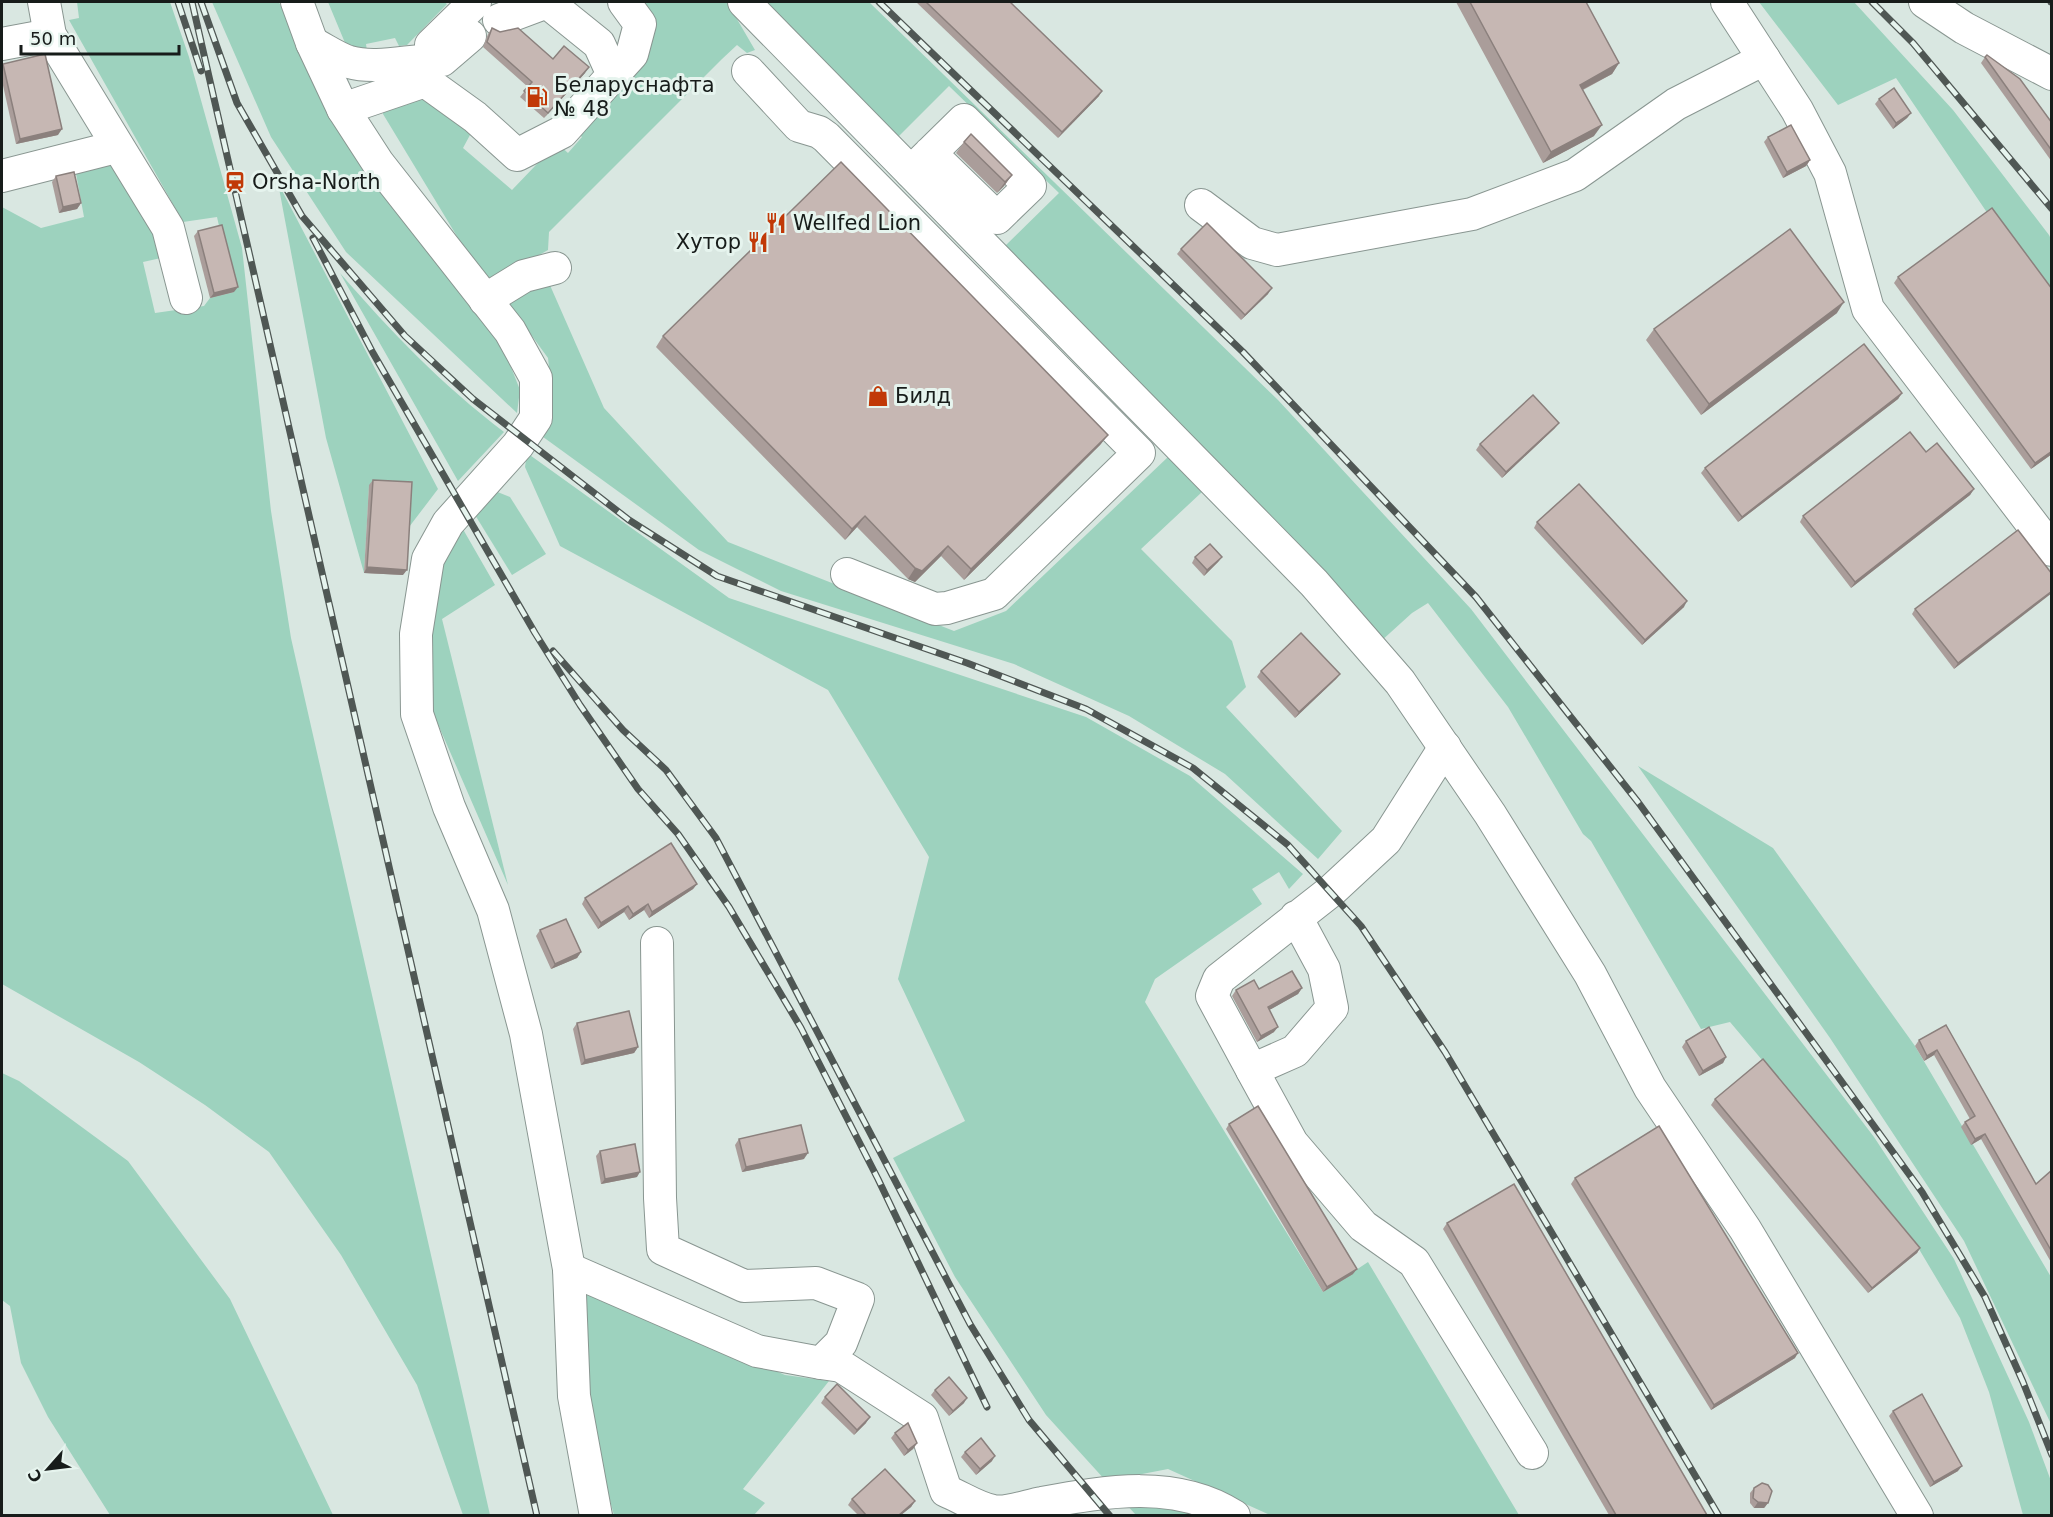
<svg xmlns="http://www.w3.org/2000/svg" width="2053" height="1517" font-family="'DejaVu Sans',sans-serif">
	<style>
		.green { fill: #9dd2be }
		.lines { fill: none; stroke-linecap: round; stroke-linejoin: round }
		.minor-casing { stroke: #899691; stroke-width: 34 }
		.minor { stroke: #fff; stroke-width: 32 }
		.rail-casing { stroke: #4f5754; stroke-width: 7 }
		.rail { stroke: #e6f4ee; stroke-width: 4.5; stroke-dasharray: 14; stroke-linecap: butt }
		.wall { fill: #aa9d9a }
		.shaded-wall { fill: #8b807d }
		.building { fill: #c6b7b3; stroke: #8b807d; stroke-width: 1.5 }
		.labels { text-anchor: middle; stroke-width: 6; stroke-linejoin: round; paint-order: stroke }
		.poi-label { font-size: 21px; fill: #171c1a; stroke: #e6f4ee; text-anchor: start }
	</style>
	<rect width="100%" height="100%" fill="#d9e7e1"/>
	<g class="green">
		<polygon points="77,2 170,2 189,57 242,248 271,511 291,638 490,1515 463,1515 417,1385 341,1255 269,1152 205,1105 139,1062 2,984 2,207 41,228 84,217 75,168 114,159 170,256 143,262 155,313 204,306 210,298 234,292 217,217 183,222 69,20 79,18"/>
		<polygon points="212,2 279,2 316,86 500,339 520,390 517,413 346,252 271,137"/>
		<polygon points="328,2 444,2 447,4 407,45 399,46 395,38 366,44 367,51 348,50"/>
		<polygon points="647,2 727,2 755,50 747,53 737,45 722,59 549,232 548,250 497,279 481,276 383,114 383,106 403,88 465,120 470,135 463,148 512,190 557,143 568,153 582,137 572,127"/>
		<polygon points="762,2 869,2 1278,400 1471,609 1874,1137 1954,1259 2029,1422 2051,1481 2051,1515 2023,1515 1989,1392 1960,1318 1913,1239 1730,1022 1701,1029 1591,841 1583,834 1508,707 1428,603 1412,613 1380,642 1310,556 1005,246 1059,193 949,86 897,138"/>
		<polygon points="1759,2 1854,2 1953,110 2049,235 2052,241 2051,299 1988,214 1896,78 1838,105"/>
		<polygon points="278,183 438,489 406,531 369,486 364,573 326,438"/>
		<path d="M340 273C392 333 441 384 504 432L458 481Z"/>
		<polygon points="549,283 604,408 728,542 954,631 1006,611 1168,457 1202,492 1141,549 1232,641 1246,687 1226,707 1342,831 1318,859 1225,774 1129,716 1014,664 781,591 699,550 539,434 552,396 548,358 508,303 532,285"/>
		<polygon points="527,453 729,598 1086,717 1190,776 1303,874 1289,889 1279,872 1252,889 1262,904 1155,979 1145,1002 1323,1292 1368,1262 1519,1515 1270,1515 1168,1469 1106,1481 1046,1415 955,1277 893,1158 965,1121 898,979 929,857 828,690 560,546 525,467"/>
		<polygon points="495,491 510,497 546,554 512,575 472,510"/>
		<polygon points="460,524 495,585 442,619 508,885 434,715 424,612 447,541"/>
		<polygon points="1638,766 1773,848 1915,1046 2051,1277 2051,1424 1964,1241 1830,1038"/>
		<polygon points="2,1073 19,1081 128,1161 230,1299 333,1515 110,1515 48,1417 21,1363 10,1306 2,1300"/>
		<path d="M583 1288 785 1375 829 1381 743 1489 765 1503 754 1515H614C592 1441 581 1365 583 1288Z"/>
		<polygon points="1123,1501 1169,1502 1206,1515 1136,1515"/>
	</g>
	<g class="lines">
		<defs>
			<g id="minor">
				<polyline points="44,2 50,35 168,228 186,298"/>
				<polyline points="297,2 312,43 343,109 378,163 510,331 536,378 536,418 518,445 448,523 428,559 416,634 417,714 449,807 493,910 526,1034 569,1269 574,1396 596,1516"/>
				<polyline points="744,2 1314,583 1400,682 1490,814 1590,974 1650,1088 1745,1229 1917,1516"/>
				<polyline points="1727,2 1797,110 1830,173 1868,309 2052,550"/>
				<polyline points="1925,2 1964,28 2052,74"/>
				<path d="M312 43C324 49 337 58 349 62 378 70 412 59 442 60L470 36"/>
				<polyline points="2,44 50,35"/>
				<polyline points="431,45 475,2"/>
				<polyline points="748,71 799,126 819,132 826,137 1139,453 994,594 947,608 935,609 847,574"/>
				<polyline points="613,75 632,54 640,24 624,2"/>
				<polyline points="343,109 425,81 475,117 517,155 562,132 613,75 599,44 547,2 499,20"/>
				<polyline points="911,172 964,120 1030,186 997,218 930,153"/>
				<polyline points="2,176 116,147"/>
				<polyline points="1201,205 1252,243 1277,250 1472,214 1575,175 1676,104 1764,59"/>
				<polyline points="485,300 524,276 555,268"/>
				<polyline points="1296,917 1324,969 1332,1008 1295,1051 1252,1070 1212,996 1219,979 1331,891 1386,840 1445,747"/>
				<polyline points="1252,1070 1292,1143 1363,1226 1414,1262 1532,1453"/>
				<polyline points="569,1269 757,1351 821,1363 841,1343 858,1299 816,1283 744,1286 663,1249 660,1198 657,943"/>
				<path d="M821 1363 841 1366 922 1418 946 1491C961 1497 977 1508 993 1511 1006 1514 1029 1505 1042 1503 1106 1491 1177 1479 1234 1516"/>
			</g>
		</defs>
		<use href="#minor" class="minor-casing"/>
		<use href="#minor" class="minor"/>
		<defs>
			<g id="rail">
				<polyline points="178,2 201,71"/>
				<polyline points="192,2 537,1516"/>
				<polyline points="201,2 237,103 302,216 405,336 473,399 629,520 717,576 967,663 1086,709 1193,768 1288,845 1361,926 1445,1052 1719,1516"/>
				<polyline points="879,2 1243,352 1476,597 1638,802 1922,1192 1985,1297 2023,1382 2052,1455"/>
				<polyline points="1872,2 1913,43 2052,209"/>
				<polyline points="2051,2 2052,2"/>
				<polyline points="313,238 373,353 535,633 580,705 638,789 678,834 729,907 801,1028 878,1179 987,1407"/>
				<polyline points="553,651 623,730 666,770 716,838 970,1324 1029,1420 1110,1516"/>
			</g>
		</defs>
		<use href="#rail" class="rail-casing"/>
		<use href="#rail" class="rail"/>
	</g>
	<g class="wall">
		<polygon points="916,2 1010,2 1099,96 1058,138"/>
		<polygon points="1456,2 1586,2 1619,63 1612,74 1583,90 1594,136 1543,163"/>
		<polygon points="492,28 553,59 585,73 544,118 520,97 528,87 483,47 488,34"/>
		<polygon points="1985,57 2052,123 2052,162 1981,63"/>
		<polygon points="3,64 58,135 16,144 2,81 2,66"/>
		<polygon points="1879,99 1911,113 1907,118 1893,129 1875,104"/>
		<polygon points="1768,137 1810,160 1806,166 1783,178 1764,142"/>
		<polygon points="964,142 1012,175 1004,186 997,193 956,153"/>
		<polygon points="56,176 81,203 77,209 59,213 52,182"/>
		<polygon points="198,231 234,292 210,298 194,236"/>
		<polygon points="1181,249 1268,294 1241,320 1177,254"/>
		<polygon points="1898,277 2052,289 2052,454 2031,469 1894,283"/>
		<polygon points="1837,313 1701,415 1646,340 1654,329"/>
		<polygon points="663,336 1108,435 1100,445 964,580 941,556 915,582 908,579 857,527 845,540 656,347"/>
		<polygon points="1902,393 1898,399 1738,522 1701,473 1705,468"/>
		<polygon points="1555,428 1502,478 1476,450 1480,444"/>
		<polygon points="1926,452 1974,489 1970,495 1851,588 1800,522 1803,516"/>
		<polygon points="373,480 403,575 364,573 369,485"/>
		<polygon points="1537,522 1684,607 1642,645 1534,528"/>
		<polygon points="1195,557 1222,557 1218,562 1204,576 1192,563"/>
		<polygon points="2052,574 1954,669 1912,614 1915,609"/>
		<polygon points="1261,671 1340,674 1336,679 1295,718 1257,677"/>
		<polygon points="697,884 693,889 649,918 644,910 629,920 624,912 598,929 582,904 585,898"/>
		<polygon points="540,930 581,952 577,958 551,969 536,936"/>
		<polygon points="1302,988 1298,994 1269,1010 1274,1032 1257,1042 1232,996 1236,990"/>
		<polygon points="577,1023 638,1047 634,1053 581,1065 573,1029"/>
		<polygon points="1946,1025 2036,1184 2052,1170 2052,1264 1981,1139 1971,1145 1961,1127 1965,1122 1970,1119 1934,1055 1924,1061 1915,1046 1919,1040"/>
		<polygon points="1686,1041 1726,1057 1723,1063 1699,1076 1682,1047"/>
		<polygon points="1715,1099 1920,1248 1917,1253 1868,1293 1711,1105"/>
		<polygon points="1229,1124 1353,1274 1323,1292 1226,1129"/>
		<polygon points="739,1139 804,1159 742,1172 735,1145"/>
		<polygon points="600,1151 637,1177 601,1184 596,1156"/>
		<polygon points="1575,1178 1795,1358 1711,1410 1571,1184"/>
		<polygon points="1447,1223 1707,1515 1609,1515 1443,1229"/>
		<polygon points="935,1390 964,1403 949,1416 931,1395"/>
		<polygon points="825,1397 866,1423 854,1435 821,1403"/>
		<polygon points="1893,1411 1958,1471 1930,1487 1889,1416"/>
		<polygon points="895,1433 917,1443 913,1449 904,1456 891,1438"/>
		<polygon points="965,1452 992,1461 976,1475 961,1457"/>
		<polygon points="1754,1488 1768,1503 1764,1508 1754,1508 1750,1503 1750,1493"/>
		<polygon points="852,1499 915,1501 911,1507 901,1515 858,1515 848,1505"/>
	</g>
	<g class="shaded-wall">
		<polygon points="1619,63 1612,74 1572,95 1580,85"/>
		<polygon points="589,67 585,73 544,118 548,113"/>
		<polygon points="1102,91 1099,96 1058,138 1062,132"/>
		<polygon points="1911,113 1907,118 1893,129 1896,123"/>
		<polygon points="1602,125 1594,136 1543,163 1551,152"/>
		<polygon points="62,129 58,135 16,144 20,139"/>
		<polygon points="1810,160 1806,166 1783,178 1787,172"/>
		<polygon points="1012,175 1004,186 997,193 1005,182"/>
		<polygon points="81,203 77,209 59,213 63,207"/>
		<polygon points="238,287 234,292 210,298 214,293"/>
		<polygon points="1272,288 1268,294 1241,320 1245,315"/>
		<polygon points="1844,302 1837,313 1701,415 1709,404"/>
		<polygon points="1902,393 1898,399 1738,522 1742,517"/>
		<polygon points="1559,423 1555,428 1502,478 1506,472"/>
		<polygon points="1108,435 1100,445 964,580 971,569"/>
		<polygon points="2052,451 2052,454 2031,469 2035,463"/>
		<polygon points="1974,489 1970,495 1851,588 1855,582"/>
		<polygon points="865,516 857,527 845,540 852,529"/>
		<polygon points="948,546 941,556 915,582 908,579 915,568"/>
		<polygon points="1222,557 1218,562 1204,576 1207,570"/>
		<polygon points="367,567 407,570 403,575 364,573"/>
		<polygon points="2052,591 2052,593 1954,669 1958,663"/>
		<polygon points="1687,601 1684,607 1642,645 1645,640"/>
		<polygon points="1340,674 1336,679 1295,718 1299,712"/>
		<polygon points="697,884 693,889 649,918 652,912"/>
		<polygon points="648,904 644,910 629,920 633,914"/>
		<polygon points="628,906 624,912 598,929 601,923"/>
		<polygon points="581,952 577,958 551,969 555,964"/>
		<polygon points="1302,988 1298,994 1264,1013 1268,1007"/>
		<polygon points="1278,1027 1274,1032 1257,1042 1261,1036"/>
		<polygon points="638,1047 634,1053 581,1065 585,1060"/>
		<polygon points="1937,1050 1934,1055 1924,1061 1927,1056"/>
		<polygon points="1726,1057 1723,1063 1699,1076 1703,1071"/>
		<polygon points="1985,1134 1981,1139 1971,1145 1975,1139"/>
		<polygon points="808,1153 804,1159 742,1172 746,1167"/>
		<polygon points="640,1172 637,1177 601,1184 605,1179"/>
		<polygon points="1920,1248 1917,1253 1868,1293 1872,1288"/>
		<polygon points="1357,1269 1353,1274 1323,1292 1327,1287"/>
		<polygon points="1798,1353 1795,1358 1711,1410 1714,1405"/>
		<polygon points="967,1398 964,1403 949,1416 953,1411"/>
		<polygon points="870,1417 866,1423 854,1435 857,1430"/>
		<polygon points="917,1443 913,1449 904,1456 908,1450"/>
		<polygon points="995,1456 992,1461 976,1475 980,1469"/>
		<polygon points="1962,1466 1958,1471 1930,1487 1934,1482"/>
		<polygon points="915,1501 911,1507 901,1515 899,1515"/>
		<polygon points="1758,1502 1768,1503 1764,1508 1754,1508"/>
	</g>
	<g class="building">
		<polygon points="926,2 1010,2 1102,91 1062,132"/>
		<polygon points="1470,2 1586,2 1619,63 1580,85 1602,125 1551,152"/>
		<polygon points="492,28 500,32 518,28 553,59 564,46 589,67 548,113 524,91 532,82 487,42"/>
		<polygon points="45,54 62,129 20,139 3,64"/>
		<polygon points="1987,55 2020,79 2052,123 2052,151 1985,57"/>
		<polygon points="1894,88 1911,113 1896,123 1879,99"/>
		<polygon points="1791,125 1810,160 1787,172 1768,137"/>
		<polygon points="971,134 1012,175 1005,182 964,142"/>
		<polygon points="841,162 1108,435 971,569 948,546 922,571 915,568 865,516 852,529 663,336"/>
		<polygon points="74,172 81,203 63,207 56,176"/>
		<polygon points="1992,208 2052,289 2052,451 2035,463 1898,277"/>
		<polygon points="1207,223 1272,288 1245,315 1181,249"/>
		<polygon points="222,225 238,287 214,293 198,231"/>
		<polygon points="1790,229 1844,302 1709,404 1654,329"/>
		<polygon points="1864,344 1902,393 1742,517 1705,468"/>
		<polygon points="1533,395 1559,423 1506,472 1480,444"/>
		<polygon points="1910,432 1926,452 1937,443 1974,489 1855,582 1803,516"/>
		<polygon points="373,480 412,482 407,570 367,567"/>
		<polygon points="1579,484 1687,601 1645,640 1537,522"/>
		<polygon points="2018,530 2052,574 2052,591 1958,663 1915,609"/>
		<polygon points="1210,544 1222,557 1207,570 1195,557"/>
		<polygon points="1301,633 1340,674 1299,712 1261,671"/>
		<polygon points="671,843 697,884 652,912 648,904 633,914 628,906 601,923 585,898"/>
		<polygon points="566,919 581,952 555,964 540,930"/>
		<polygon points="1292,971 1302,988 1268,1007 1278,1027 1261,1036 1236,990 1254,980 1259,989"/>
		<polygon points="629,1011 638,1047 585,1060 577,1023"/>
		<polygon points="1946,1025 2036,1184 2052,1170 2052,1252 1985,1134 1975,1139 1965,1122 1975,1116 1937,1050 1927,1056 1919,1040"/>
		<polygon points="1709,1027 1726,1057 1703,1071 1686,1041"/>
		<polygon points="1763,1059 1920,1248 1872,1288 1715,1099"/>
		<polygon points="1258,1106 1357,1269 1327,1287 1229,1124"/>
		<polygon points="801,1125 808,1153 746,1167 739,1139"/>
		<polygon points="1659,1126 1798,1353 1714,1405 1575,1178"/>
		<polygon points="635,1144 640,1172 605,1179 600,1151"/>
		<polygon points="1514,1184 1707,1515 1616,1515 1447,1223"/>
		<polygon points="949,1377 967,1398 953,1411 935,1390"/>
		<polygon points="837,1384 870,1417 857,1430 825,1397"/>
		<polygon points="1922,1394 1962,1466 1934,1482 1893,1411"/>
		<polygon points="908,1423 917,1443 908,1450 895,1433"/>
		<polygon points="981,1438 995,1456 980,1469 965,1452"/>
		<polygon points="885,1469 915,1501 899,1515 866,1515 852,1499"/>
		<polygon points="1762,1483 1768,1485 1772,1491 1768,1503 1758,1502 1753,1498 1754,1488"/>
	</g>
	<defs>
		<symbol id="fuel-bare" viewBox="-9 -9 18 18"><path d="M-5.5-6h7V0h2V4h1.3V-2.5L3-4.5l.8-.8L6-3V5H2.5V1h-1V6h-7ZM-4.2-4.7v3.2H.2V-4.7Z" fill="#c13907" stroke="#e6f4ee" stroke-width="2.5" paint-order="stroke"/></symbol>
		<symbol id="station-bare" viewBox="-9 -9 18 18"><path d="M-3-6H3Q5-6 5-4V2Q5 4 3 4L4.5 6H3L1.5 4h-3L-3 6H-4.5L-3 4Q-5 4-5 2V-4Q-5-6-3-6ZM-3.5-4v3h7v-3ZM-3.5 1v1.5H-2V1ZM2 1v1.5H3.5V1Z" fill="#c13907" stroke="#e6f4ee" stroke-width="2.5" paint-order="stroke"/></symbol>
		<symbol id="restaurant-bare" viewBox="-9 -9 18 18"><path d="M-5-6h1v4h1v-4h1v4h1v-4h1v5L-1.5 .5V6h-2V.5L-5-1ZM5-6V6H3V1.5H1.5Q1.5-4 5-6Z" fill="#c13907" stroke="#e6f4ee" stroke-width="2.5" paint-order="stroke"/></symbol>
		<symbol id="shop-bare" viewBox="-9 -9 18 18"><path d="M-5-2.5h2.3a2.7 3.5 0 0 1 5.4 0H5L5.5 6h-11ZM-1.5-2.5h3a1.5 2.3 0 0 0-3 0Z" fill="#c13907" stroke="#e6f4ee" stroke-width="2.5" paint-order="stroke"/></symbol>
	</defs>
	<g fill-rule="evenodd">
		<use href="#fuel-bare" x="522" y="82" width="30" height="30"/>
		<use href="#station-bare" x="220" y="167" width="30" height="30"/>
		<use href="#restaurant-bare" x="761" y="208" width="30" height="30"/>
		<use href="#restaurant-bare" x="743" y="227" width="30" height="30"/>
		<use href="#shop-bare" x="863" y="381" width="30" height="30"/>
	</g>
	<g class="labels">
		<g class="poi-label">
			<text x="554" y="92">Беларуснафта<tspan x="554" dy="24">№ 48</tspan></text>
			<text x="252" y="189">Orsha-North</text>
			<text x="793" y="230">Wellfed Lion</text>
			<text x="741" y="249" text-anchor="end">Хутор</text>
			<text x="895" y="403">Билд</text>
		</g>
	</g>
	<rect width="2053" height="1517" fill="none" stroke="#171c1a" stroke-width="6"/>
	<g transform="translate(48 1469) rotate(242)" stroke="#e6f4ee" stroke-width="4.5" paint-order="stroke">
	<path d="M0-4.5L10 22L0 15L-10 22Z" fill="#171c1a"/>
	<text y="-9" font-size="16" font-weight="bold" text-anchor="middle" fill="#171c1a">С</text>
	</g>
	<path d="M21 45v9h158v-9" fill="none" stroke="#171c1a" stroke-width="3"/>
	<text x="30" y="45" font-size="18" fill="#171c1a" stroke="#e6f4ee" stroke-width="4.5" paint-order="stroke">50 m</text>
</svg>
